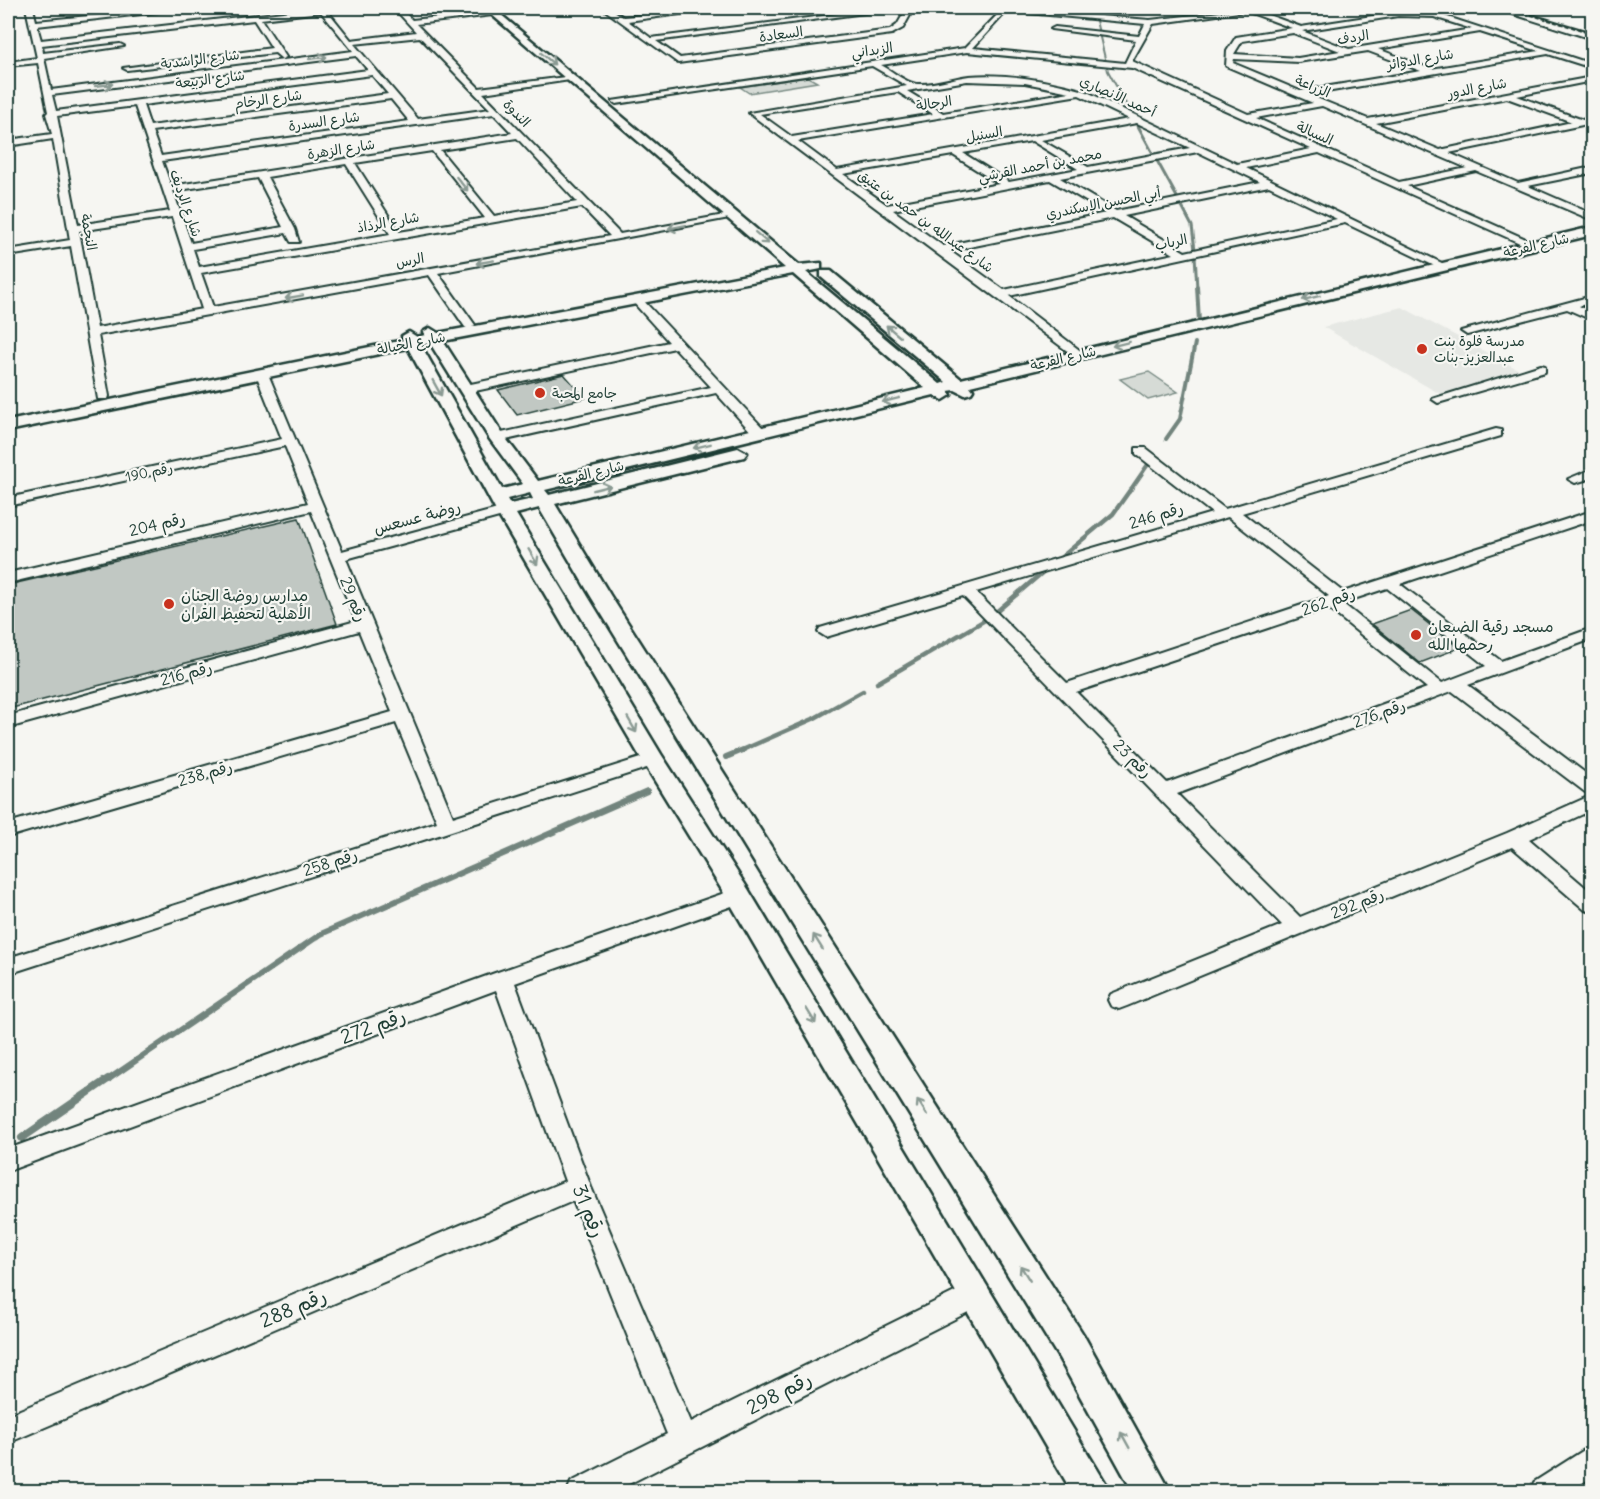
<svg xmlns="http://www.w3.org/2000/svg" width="1600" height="1499" font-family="Delius,'Playpen Sans Arabic',sans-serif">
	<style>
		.built { fill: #e6e8e4 }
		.green { fill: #d6dbd6; stroke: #7a8c85; stroke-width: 1.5 }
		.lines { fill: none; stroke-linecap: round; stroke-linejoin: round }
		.stream-far5 { stroke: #72847d; stroke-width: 2 }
		.stream-far4 { stroke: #72847d; stroke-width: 3 }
		.stream-far3 { stroke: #72847d; stroke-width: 4 }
		.stream-far2 { stroke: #72847d; stroke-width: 4.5 }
		.stream-far1 { stroke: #72847d; stroke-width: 6 }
		.stream { stroke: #72847d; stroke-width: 8 }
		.building { fill: #c1c8c3; stroke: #1f3d34; stroke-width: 1.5 }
		.minor-casing { stroke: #1f3d34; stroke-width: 4 }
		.tertiary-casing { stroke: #1f3d34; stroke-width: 5 }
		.secondary-casing { stroke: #1f3d34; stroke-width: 4 }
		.minor { fill: #f6f6f2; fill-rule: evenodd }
		.tertiary { fill: #f6f6f2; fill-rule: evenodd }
		.secondary { fill: #f6f6f2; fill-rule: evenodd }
		.rail { stroke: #1f3d34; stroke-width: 2; stroke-dasharray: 4 2; stroke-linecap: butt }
		.oneway { stroke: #8a9a93 }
		.poi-dot { fill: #c8321e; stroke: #f6f6f2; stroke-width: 2 }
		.labels { text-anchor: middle; stroke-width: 4.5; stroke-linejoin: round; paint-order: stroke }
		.far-street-label { font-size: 14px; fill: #1f3d34; stroke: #f6f6f2 }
		.far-poi-label { font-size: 14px; fill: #1f3d34; stroke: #f6f6f2; text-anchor: start }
		.street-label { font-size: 16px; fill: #1f3d34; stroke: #f6f6f2 }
		.poi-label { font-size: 16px; fill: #1f3d34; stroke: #f6f6f2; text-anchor: start }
		.near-street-label { font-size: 20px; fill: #1f3d34; stroke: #f6f6f2 }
	</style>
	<rect width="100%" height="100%" fill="#f6f6f2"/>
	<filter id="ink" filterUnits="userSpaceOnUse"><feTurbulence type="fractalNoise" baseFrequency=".0167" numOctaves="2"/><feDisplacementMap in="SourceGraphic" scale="12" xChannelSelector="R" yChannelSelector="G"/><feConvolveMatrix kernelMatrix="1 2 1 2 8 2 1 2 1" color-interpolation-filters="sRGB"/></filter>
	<g filter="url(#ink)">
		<polygon class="built" points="1402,307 1523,372 1442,395 1323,327"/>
		<g class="green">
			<polygon points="808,77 817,82 749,93 740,87"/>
			<polygon points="1149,372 1178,392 1148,400 1120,379"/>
		</g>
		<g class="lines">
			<g class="stream-far5">
				<polyline points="1093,8 1108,71 1132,115"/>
				<polyline points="1135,120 1139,127"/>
			</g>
			<g class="stream-far4">
				<polyline points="1138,126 1178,199"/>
				<polyline points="1180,203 1192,226 1195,250"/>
				<polyline points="1195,255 1197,288"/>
			</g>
			<g class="stream-far3">
				<polyline points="1197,286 1199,322"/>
				<polyline points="1166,439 1180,419 1195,343"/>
				<polyline points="1129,492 1149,463"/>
			</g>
			<g class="stream-far2">
				<polyline points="1058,560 1113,514 1130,490"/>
				<polyline points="996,612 1043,572"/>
				<polyline points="877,683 985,620"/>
				<polyline points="740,751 813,719 863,691"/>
			</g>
			<g class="stream-far1">
				<polyline points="726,757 743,750"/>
				<polyline points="106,1081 321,934 647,791"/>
			</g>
			<polyline class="stream" points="22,1138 108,1079"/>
		</g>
		<g class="building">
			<polygon points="564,374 585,398 517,415 498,390"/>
			<polygon points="299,518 337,624 8,709 8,585"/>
			<polygon points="1411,610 1459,648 1420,663 1372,624"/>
		</g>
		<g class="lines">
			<defs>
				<g id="minor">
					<path d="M26 8H33L36 21 174 8H194L37 26 41 40 318 8 326 9 351 40 416 32 394 8H400L412 20 496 11 493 15 416 24 479 88 573 76 570 80 483 93 620 234 735 213 740 216 438 273 475 325 469 329 465 327 429 275 98 335 109 396 108 399H98L71 246 8 256V250L70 240 53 139 8 146V140L52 134 46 114 48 112 38 63 8 66V62L37 58ZM321 12 353 51 51 90 44 58 124 46 120 44 43 53 42 45 254 20 272 48 123 68 127 70 275 53 282 59 286 57 261 19ZM420 37 490 109 418 119 354 44ZM356 56 368 70 56 111 52 95ZM372 75 388 94 150 126 143 105ZM391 99 409 121 161 156 152 131ZM135 106 170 211 78 225 57 116ZM494 114 512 133 171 186 162 161ZM517 138 577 202 494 216 440 150ZM432 151 485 218 399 232 355 163ZM346 164 390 234 199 267 193 249 286 233 291 242H299L295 229 267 177ZM258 178 283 227 191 243 173 191ZM582 207 610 236 213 307 201 273ZM172 217 202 309 97 328 79 231Z"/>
					<polygon points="602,8 610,8 623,17 724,8 628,21 651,38 885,8 902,8 656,41 680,58 890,30 897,25 907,8 914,8 903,28 892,34 678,63"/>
					<path d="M998 8 1150 20 1256 8 1255 10 1301 27 1398 12 1421 13 1423 9 1592 64V68L1548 54 1309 95 1368 119 1592 77V81L1517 96 1583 120 1592 119V123L1449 153 1518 183 1592 167V173L1528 186 1592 214V220L1476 171 1407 186 1537 244 1538 246 1533 249 1319 153 1246 168 1448 266 1439 268 1345 223 1009 296 1082 352 1084 355 1078 359 749 113 907 86 872 66 616 104 612 101 965 48 1000 12ZM1007 11 1145 24 1139 36 1055 27 1051 29 1136 40 1125 63 973 48ZM1246 11 1292 28 1236 37 1227 51 1226 66 1313 103 1248 114 1132 61 1153 24ZM1398 16 1434 17 1472 29 1349 49 1302 31ZM1480 32 1539 51 1431 69 1378 49ZM1293 33 1340 51 1298 58 1234 54 1242 41ZM1368 51 1421 71 1300 91 1233 63 1234 59 1298 62ZM967 52 1132 68 1311 149 1237 164 1085 91C1047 80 1008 73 969 76 952 78 935 85 918 84 907 84 891 70 881 65ZM967 81 1025 83 1070 92 943 113 907 91ZM898 92 933 114 792 137 760 114ZM1079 95 1129 119 837 170 798 141ZM1507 98 1572 122 1440 150 1376 123ZM1322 106 1467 168 1399 182 1256 118ZM1137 123 1190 148 1088 167 1041 140ZM1032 141 1078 169 1009 182 963 153ZM1198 152 1260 182 1116 211 1060 178ZM953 155 999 184 887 205 843 174ZM1050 180 1106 213 943 246 893 210ZM1269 186 1337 219 1185 252 1124 216ZM1113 218 1174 254 1004 290 950 251Z"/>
					<polygon points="1592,296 1592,302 1579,306 1592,313 1592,320 1567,309 1467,335 1461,331"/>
					<polygon points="637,297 641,298 764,429 764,435 754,435 716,393 497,442 492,441 490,438 497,434 711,387 675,348 466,393 460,389 466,385 669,342 633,302 633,298"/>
					<polygon points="1541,365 1545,366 1545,372 1438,403 1432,399"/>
					<polygon points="262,370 268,374 342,551 505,507 512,511 510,514 346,559 453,817 653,754 659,756 662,760 659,764 8,974 8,958 437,822 396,723 8,837 8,823 392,712 359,631 8,728 8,716 356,621 311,511 8,583 8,573 308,503 285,446 8,506 8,498 282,439 256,374"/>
					<path d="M1496 429 1501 430V436L1242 513 1343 592 1592 511V520L1400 584 1501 661 1592 628V639L1468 685 1592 778V793L1585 792 1452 691 1177 794 1300 917 1507 833 1592 795V810L1529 839 1592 893V912L1585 910 1512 847 1127 1006 1119 1009 1111 1006 1108 1000 1111 994 1282 925 963 596 826 637 818 632 820 628 1212 513 1136 454V448H1146L1225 509ZM1228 517 1329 596 1067 683 976 592ZM1387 588 1486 666 1442 683 1342 603ZM1328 608 1427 688 1167 783 1076 692Z"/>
					<polygon points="1592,469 1592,478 1575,483 1568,479"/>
					<polygon points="739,888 746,891 749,896 746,901 515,983 591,1187 691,1422 977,1281 986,1285 990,1294 986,1303 613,1492 567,1492 571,1482 667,1434 573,1201 8,1443 8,1415 565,1181 496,990 8,1171 8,1149 495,973"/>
					<polygon points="1592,1445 1592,1476 1570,1492 1530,1492 1534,1482"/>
				</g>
				<path id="tertiary" d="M484 8H493L799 265 821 263V269L806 272 940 384 946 382 821 277V271H831L961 379 1592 227V235L970 386 973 390 971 393 965 395 955 390 948 391 951 395 943 400 934 395 545 490 549 495 738 448 747 453 744 457 555 504 610 595 1083 1334 1171 1492H1133L1059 1358 590 595 539 508 516 514 661 754 748 889 1111 1492H1072L730 903 642 760 496 511 408 348 8 431V421L404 340 402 336 409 332 417 337 425 335 423 332 430 328 438 333 785 268ZM793 274 925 388 538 481 504 436 443 341ZM430 343 489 438 523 484 502 489 421 345ZM530 493 533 499 510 504 507 499Z"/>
				<polygon id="secondary" points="1494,8 1508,8 1592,33 1592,39"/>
			</defs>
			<use href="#minor" class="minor-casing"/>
			<use href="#tertiary" class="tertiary-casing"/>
			<use href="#secondary" class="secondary-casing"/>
			<use href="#minor" class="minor"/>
			<use href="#tertiary" class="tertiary"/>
			<use href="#secondary" class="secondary"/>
			<polyline class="rail" points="1508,8 1592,33"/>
		</g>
		<defs><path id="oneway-shaft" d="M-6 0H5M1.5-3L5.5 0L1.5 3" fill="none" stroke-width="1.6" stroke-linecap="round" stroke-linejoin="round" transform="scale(1.5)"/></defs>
		<g class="oneway">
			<use href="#oneway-shaft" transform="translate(318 58) rotate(-7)"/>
			<use href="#oneway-shaft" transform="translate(548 59) rotate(41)"/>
			<use href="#oneway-shaft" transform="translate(104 85) rotate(-7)"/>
			<use href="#oneway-shaft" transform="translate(462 184) rotate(51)"/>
			<use href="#oneway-shaft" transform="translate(677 227) rotate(169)"/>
			<use href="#oneway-shaft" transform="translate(762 238) rotate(41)"/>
			<use href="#oneway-shaft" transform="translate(485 262) rotate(170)"/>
			<use href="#oneway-shaft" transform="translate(294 297) rotate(170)"/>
			<use href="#oneway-shaft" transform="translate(1311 298) rotate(166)"/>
			<use href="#oneway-shaft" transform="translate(893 331) rotate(-140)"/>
			<use href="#oneway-shaft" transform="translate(1121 344) rotate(166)"/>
			<use href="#oneway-shaft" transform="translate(437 388) rotate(61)"/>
			<use href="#oneway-shaft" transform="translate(891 400) rotate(166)"/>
			<use href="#oneway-shaft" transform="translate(702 446) rotate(166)"/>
			<use href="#oneway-shaft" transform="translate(602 488) rotate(-14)"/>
			<use href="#oneway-shaft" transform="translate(533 557) rotate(60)"/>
			<use href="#oneway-shaft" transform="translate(632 725) rotate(60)"/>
			<use href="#oneway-shaft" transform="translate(818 942) rotate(-122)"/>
			<use href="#oneway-shaft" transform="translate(811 1016) rotate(59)"/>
			<use href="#oneway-shaft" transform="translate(922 1107) rotate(-122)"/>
			<use href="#oneway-shaft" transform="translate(1025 1273) rotate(-122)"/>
			<use href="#oneway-shaft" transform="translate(1125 1440) rotate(-119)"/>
		</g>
	</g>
	<g class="poi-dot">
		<circle cx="1422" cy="349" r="6"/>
		<circle cx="540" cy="393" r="6"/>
		<circle cx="169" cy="604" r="6"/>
		<circle cx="1416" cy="635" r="6"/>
	</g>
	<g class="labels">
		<g class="far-street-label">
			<text transform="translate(781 34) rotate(-8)" y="5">السعادة</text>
			<text transform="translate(1353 37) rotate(-9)" y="5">الردف</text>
			<text transform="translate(872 50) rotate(-8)" y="5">الزبداني</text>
			<text transform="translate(200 59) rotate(-7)" y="5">شارع الراشدية</text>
			<text transform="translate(1420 59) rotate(-10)" y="5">شارع الدوائر</text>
			<text transform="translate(210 79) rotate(-7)" y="5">شارع الربيعة</text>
			<text transform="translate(1313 86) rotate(23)" y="5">الزراعة</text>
			<text transform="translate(1477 88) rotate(-11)" y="5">شارع الدور</text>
			<text transform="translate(1118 96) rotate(24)" y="5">أحمد الأنصاري</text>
			<text transform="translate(268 99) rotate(-8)" y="5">شارع الرخام</text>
			<text transform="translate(934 103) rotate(-9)" y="5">الرحالة</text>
			<text transform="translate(517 113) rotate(46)" y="5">الندوة</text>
			<text transform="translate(324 121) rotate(-8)" y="5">شارع السدرة</text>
			<text transform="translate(1315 133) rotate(24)" y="5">السبالة</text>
			<text transform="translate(984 134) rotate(-10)" y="5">السنبل</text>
			<text transform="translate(341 149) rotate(-9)" y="5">شارع الزهرة</text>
			<text transform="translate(1040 165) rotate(-11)" y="5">محمد بن أحمد القرشي</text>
			<text transform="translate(186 203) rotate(71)" y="5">شارع الرديف</text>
			<text transform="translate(1103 203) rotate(-11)" y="5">أبي الحسن الإسكندري</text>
			<text transform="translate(926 221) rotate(36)" y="5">شارع عبدالله بن حمد بن عتيق</text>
			<text transform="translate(388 222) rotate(-10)" y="5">شارع الرذاذ</text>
			<text transform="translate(89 232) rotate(80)" y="5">النجمة</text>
			<text transform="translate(1171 242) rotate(-12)" y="5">الرباب</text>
			<text transform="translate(1536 245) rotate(-13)" y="5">شارع الفرعة</text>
			<text transform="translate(410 260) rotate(-10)" y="5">الرس</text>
			<text transform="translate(411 343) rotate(-11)" y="5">شارع الخيالة</text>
			<text transform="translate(1063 358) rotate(-13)" y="5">شارع الفرعة</text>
			<text transform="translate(149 472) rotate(-12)" y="5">رقم 190</text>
			<text transform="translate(591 473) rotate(-14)" y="5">شارع الفرعة</text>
		</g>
		<g class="far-poi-label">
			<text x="1434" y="346">مدرسة فلوة بنت<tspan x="1434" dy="16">عبدالعزيز-بنات</tspan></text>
			<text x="552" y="398">جامع المحبة</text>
		</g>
		<g class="street-label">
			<text transform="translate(1156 515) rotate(-17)" y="6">رقم 246</text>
			<text transform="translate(417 517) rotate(-15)" y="6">روضة عسعس</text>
			<text transform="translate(157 524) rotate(-13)" y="6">رقم 204</text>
			<text transform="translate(354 599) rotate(68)" y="6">رقم 29</text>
			<text transform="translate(1328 601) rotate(-19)" y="6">رقم 262</text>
			<text transform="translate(186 673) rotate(-15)" y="6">رقم 216</text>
			<text transform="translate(1379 713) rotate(-20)" y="6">رقم 276</text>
			<text transform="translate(1133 758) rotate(45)" y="6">رقم 23</text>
			<text transform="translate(205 773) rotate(-16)" y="6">رقم 238</text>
			<text transform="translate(330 862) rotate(-18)" y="6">رقم 258</text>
			<text transform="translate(1357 903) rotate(-22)" y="6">رقم 292</text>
		</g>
		<g class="poi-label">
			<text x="181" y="601">مدارس روضة الجنان<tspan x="181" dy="18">الأهلية لتحفيظ القران</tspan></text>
			<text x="1428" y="632">مسجد رقية الضبعان<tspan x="1428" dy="18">رحمها الله</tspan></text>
		</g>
		<g class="near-street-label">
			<text transform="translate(373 1026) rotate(-20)" y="7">رقم 272</text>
			<text transform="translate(589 1211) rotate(68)" y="7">رقم 31</text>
			<text transform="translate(293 1308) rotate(-23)" y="7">رقم 288</text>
			<text transform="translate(779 1393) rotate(-27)" y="7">رقم 298</text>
		</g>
	</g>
	<rect width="1600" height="1499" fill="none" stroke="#f6f6f2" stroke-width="30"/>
	<rect x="15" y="15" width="1570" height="1469" fill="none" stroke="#1f3d34" stroke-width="2" filter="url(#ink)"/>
</svg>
